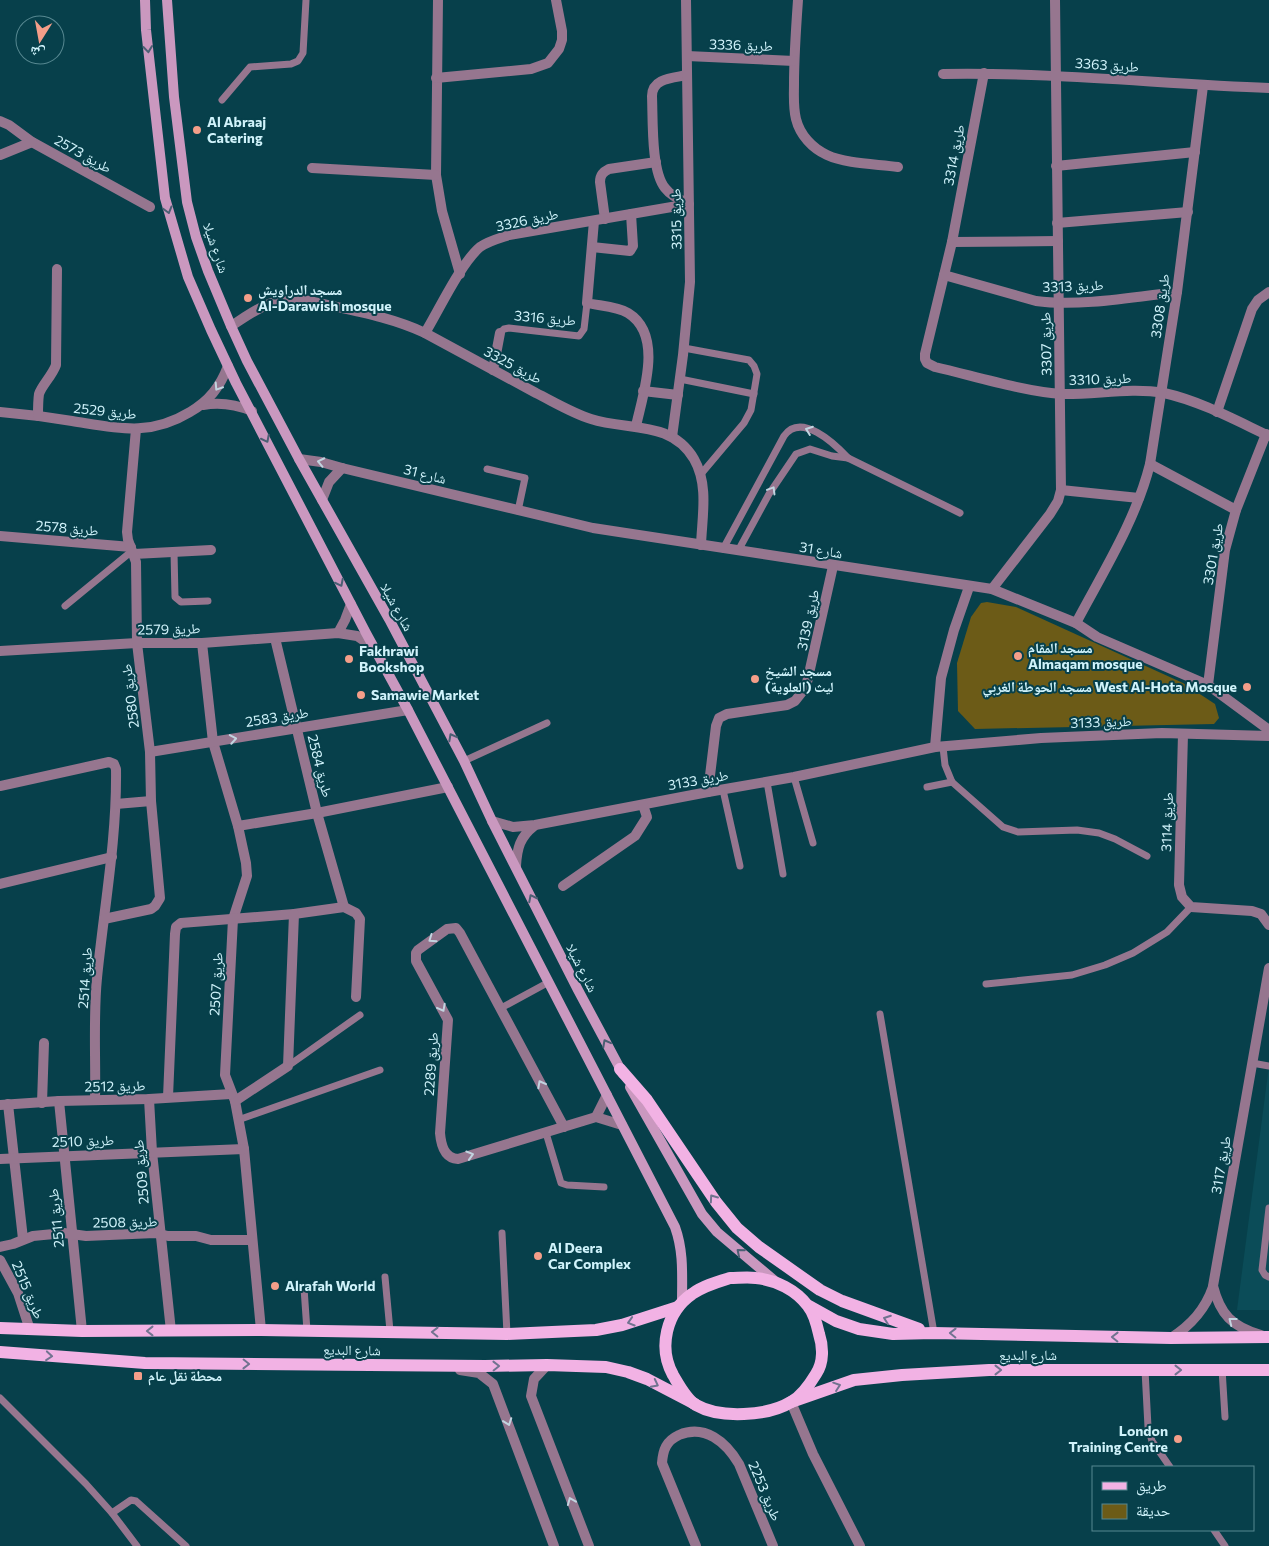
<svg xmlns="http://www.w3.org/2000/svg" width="1269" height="1546" font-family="Commissioner,'Noto Naskh Arabic',sans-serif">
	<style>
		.built { fill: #0b4c58 }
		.green { fill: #6c5b17 }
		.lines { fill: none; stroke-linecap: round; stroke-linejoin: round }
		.service { stroke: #96768f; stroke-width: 7 }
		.minor { stroke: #96768f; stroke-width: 10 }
		.secondary { stroke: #ca98bf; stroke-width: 10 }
		.primary { stroke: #f2b2e4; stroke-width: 12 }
		.oneway { stroke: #4b5f74 }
		.oneway2 { stroke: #c2d4e0 }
		.oneway3 { stroke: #717390 }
		.poi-dot { fill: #f49e89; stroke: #07404b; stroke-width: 2 }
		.labels { text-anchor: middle; stroke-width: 4; stroke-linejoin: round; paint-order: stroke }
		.street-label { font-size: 14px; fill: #d0f3fb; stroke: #07404b }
		.poi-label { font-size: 14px; font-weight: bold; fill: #d0f3fb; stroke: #07404b; text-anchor: start }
	</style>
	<rect width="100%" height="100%" fill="#07404b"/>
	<polygon class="built" points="1269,1066 1269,1310 1237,1310"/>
	<polygon class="green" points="987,602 1016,607 1183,683 1215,704 1219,718 1214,724 975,729 958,711 957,663 971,617 981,603"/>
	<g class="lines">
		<g class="service">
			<polyline points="222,100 250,67 291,64 298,61 303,53 306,0"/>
			<polyline points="500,333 504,329 509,328 579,336 584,329 587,303"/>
			<polyline points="684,348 749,360 754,366 757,374 751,410 744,423 701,474"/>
			<polyline points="680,379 754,394"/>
			<polyline points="487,469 525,478 518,511"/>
			<path d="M723 549 784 436C801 412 834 443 848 458L960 513"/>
			<polyline points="738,551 769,494 796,454 810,449 832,456 848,458"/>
			<polyline points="174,552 175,597 181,602 208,601"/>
			<polyline points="65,606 132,551"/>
			<polyline points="943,747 945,765 952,782 1003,827 1018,832 1077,830 1099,833 1115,839 1147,856"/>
			<polyline points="464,761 547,723"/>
			<polyline points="794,777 813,843"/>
			<polyline points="767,782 783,874"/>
			<polyline points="927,787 952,782"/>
			<polyline points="723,790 740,866"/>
			<polyline points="986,984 1072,975 1105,965 1133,953 1167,932 1191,907"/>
			<polyline points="501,1008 549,982"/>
			<polyline points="880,1014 934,1333"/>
			<polyline points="1252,1063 1269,1066"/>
			<polyline points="288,1066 360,1015"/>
			<polyline points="238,1120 380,1070"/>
			<polyline points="546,1133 561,1183 567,1185 604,1187"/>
			<polyline points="1269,1208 1262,1270 1265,1275 1269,1277"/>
			<polyline points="502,1233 507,1334"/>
			<polyline points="385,1277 390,1331"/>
			<polyline points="304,1288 307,1331"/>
			<polyline points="1222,1369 1225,1417"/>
			<polyline points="1145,1370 1148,1427 1152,1441 1170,1467"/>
			<polyline points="0,1398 86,1484 112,1513 131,1500 136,1501 186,1546"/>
			<polyline points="112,1513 137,1546"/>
			<polyline points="1214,1530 1225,1546"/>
		</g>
		<g class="minor">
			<polyline points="438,0 436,175 442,211 460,274"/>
			<path d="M798 0C796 28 794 56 794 84 794 95 793 107 796 119 800 135 812 148 827 155 846 164 877 164 898 167"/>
			<polyline points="687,56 794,61"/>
			<path d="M984 73 952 242 925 354V359L927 363 935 367C974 376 1022 391 1061 394 1095 395 1130 387 1164 393 1200 401 1235 420 1269 436"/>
			<path d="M943 74C1052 72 1160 84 1269 88"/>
			<path d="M687 75C673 78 652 78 652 96 653 120 651 171 665 188 671 196 680 200 688 203"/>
			<polyline points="436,78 531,69 548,63 559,49 562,40 562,31 556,0"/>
			<polyline points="0,121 9,125 32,142 150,207"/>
			<polyline points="0,155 32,142"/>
			<polyline points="1056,166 1195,152"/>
			<polyline points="312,168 436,175"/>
			<path d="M605 219 600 182C600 175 603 172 609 169L656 162"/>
			<path d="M594 221 587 303C600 306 617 306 628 313 664 335 643 394 636 426"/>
			<polyline points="1057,223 1188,212"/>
			<polyline points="952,242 1058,241"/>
			<polyline points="592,247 630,251 633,246 631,214"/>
			<path d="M944 275 1036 301C1079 307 1134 297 1177 292"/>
			<path d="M231 326C247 316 264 303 283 300 299 297 316 303 332 306 365 313 395 319 425 333 462 353 499 373 536 393 554 402 572 413 591 419 628 431 671 420 694 459 709 485 702 517 701 545"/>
			<path d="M425 333C439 310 461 263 480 247 488 241 500 238 509 235L689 204"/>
			<polyline points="493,370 500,333"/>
			<polyline points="643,391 678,395"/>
			<path d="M203 405C220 402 235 404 252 411"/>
			<path d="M0 412C24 414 48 417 72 421 117 428 149 437 190 412 209 401 220 387 228 366"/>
			<polyline points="1217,412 1252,309 1258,300 1269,292"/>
			<path d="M38 416C38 409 38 401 39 394 42 385 52 376 56 365L57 269"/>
			<polyline points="672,437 683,355 690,282 686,0"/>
			<polyline points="299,459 321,462 342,468 593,528 992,589 1076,623 1097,637 1208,685 1269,730"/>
			<polyline points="1150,464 1236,510"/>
			<polyline points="1061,490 1139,498"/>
			<polyline points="322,500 329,482 342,468"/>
			<polyline points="0,536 131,547"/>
			<polyline points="134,554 211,550"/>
			<polyline points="992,589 1050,514 1058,501 1061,490 1055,0"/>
			<path d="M1076 623C1103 572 1136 520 1150 464L1177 292 1203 86"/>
			<polyline points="338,633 345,620 351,604"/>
			<polyline points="275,638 317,813 344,907"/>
			<polyline points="202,643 213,742 238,826 246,863 247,876 233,919 225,1075 235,1101 244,1149 261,1330"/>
			<polyline points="0,651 137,643 202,643 338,633 357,636 373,647"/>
			<polyline points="1208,685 1225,550 1236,510 1266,434"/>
			<polyline points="1183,734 1179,885 1182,897 1191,907 1252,911 1261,914 1269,925"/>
			<polyline points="935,747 941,678 954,630 969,587"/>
			<polyline points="150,752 408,710"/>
			<path d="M0 786 109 762 114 764 116 769C117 839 104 908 97 978 93 1018 96 1060 95 1100"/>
			<polyline points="708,792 716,726 719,718 727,714 787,705 795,701 806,687 833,566"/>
			<polyline points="116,804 151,801"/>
			<polyline points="492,821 513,827 535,825 708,792 794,777 935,747 1041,738 1162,733 1269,736"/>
			<polyline points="238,826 317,813 448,787"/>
			<path d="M516 866C517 848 520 837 534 826"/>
			<polyline points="0,884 112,857"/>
			<polyline points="563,886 635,836 647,817 643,805"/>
			<polyline points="104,919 151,909 155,906 160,898 151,801 150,752 137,643 136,562 128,540 127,532 136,429"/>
			<polyline points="168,1097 175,934 176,927 181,923 294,914 344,907 356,913 360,919 356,997"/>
			<polyline points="149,1099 152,1152 171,1331"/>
			<polyline points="59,1101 82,1331"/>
			<polyline points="235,1101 288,1066 294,914"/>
			<polyline points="42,1103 44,1043"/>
			<polyline points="8,1104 23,1239"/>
			<polyline points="0,1105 59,1101 149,1099 231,1094"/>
			<polyline points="596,1117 607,1095"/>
			<path d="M564 1127 460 933 456 928 447 929 418 950 416 953V961L448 1020 440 1133C441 1145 444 1158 458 1159L596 1117 622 1125"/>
			<polyline points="0,1159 244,1149"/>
			<polyline points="0,1247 13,1244 33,1236 64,1233 86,1236 155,1233 168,1236 196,1236 211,1240 252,1240"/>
			<polyline points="0,1260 18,1293 30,1330"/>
			<path d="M1261 1335C1232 1327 1220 1314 1213 1286L1269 968"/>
			<path d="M1171 1338C1191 1325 1205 1310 1213 1287"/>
			<polyline points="547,1365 534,1379 531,1396 589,1546"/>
			<polyline points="460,1370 479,1373 493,1384 554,1546"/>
			<polyline points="791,1402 813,1454 860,1546"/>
			<path d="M696 1546 662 1463C663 1450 666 1441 679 1435 705 1424 726 1442 739 1464L773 1546"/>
		</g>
		<g class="secondary">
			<path d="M145 0 146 30 165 198 188 277 211 330 236 383 366 633 408 710 675 1227C684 1252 682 1276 682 1303"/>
			<polyline points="167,0 174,97 187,202 196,237 208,271 231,326 247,361 299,459 389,619 464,761 492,821 578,990 623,1074"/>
			<polyline points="630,1087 702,1214 717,1232 775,1281"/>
		</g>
		<g class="primary">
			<polyline points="620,1069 647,1100 716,1202 737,1228 759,1247 820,1290 842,1301 919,1329"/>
			<path d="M730 1278C738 1278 748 1277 756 1278 776 1280 796 1290 808 1306 814 1313 817 1325 819 1334 823 1346 824 1362 816 1374 810 1384 802 1396 791 1402 768 1416 720 1419 696 1405 686 1399 679 1385 673 1375 658 1348 666 1312 692 1294 703 1286 717 1282 730 1278Z"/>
			<polyline points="809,1306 836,1321 859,1329 893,1334 934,1333 1171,1338 1269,1337"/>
			<polyline points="0,1328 82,1331 261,1330 507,1334 596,1330 622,1325 678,1307"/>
			<polyline points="0,1352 145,1363 485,1366 547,1365 606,1367 628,1372 647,1379 695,1404"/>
			<polyline points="791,1402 854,1380 902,1375 989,1370 1269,1370"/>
		</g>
	</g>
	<defs><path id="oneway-chevron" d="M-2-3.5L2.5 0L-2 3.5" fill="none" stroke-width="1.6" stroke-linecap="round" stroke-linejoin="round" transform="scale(1.25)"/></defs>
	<g class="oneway">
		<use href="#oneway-chevron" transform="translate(148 49) rotate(84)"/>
		<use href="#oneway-chevron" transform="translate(168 210) rotate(75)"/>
		<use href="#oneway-chevron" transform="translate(266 439) rotate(63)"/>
		<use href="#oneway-chevron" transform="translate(340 583) rotate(63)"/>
		<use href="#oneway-chevron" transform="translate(452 737) rotate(-118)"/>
		<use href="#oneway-chevron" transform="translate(532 898) rotate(-117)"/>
		<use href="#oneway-chevron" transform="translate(606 1043) rotate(-118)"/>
		<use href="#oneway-chevron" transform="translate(740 1252) rotate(-140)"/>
	</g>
	<g class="oneway2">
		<use href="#oneway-chevron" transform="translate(218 387) rotate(123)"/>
		<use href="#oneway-chevron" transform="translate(809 430) rotate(-160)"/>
		<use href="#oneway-chevron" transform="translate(321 462) rotate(-168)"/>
		<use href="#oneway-chevron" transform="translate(772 490) rotate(-59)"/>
		<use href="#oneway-chevron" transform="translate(233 739) rotate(-10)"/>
		<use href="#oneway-chevron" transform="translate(432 939) rotate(145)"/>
		<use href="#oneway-chevron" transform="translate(442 1008) rotate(62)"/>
		<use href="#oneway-chevron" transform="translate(541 1084) rotate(-118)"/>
		<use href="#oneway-chevron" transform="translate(470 1155) rotate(-17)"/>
		<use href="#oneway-chevron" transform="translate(1232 1321) rotate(-142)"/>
		<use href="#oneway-chevron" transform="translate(508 1422) rotate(70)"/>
		<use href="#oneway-chevron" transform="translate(571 1501) rotate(-112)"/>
	</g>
	<g class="oneway3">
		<use href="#oneway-chevron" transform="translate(713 1198) rotate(-125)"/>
		<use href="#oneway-chevron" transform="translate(887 1319) rotate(-160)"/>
		<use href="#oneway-chevron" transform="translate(631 1322) rotate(163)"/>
		<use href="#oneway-chevron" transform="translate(150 1331) rotate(180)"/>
		<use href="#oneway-chevron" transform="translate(435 1332) rotate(-179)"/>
		<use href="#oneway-chevron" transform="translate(953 1333) rotate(-179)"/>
		<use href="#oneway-chevron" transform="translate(1115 1337) rotate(-179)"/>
		<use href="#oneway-chevron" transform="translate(49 1356) rotate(5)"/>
		<use href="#oneway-chevron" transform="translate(246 1364) rotate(1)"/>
		<use href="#oneway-chevron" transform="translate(496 1366) rotate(-1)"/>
		<use href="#oneway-chevron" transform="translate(998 1370)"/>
		<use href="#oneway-chevron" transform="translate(1178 1370)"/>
		<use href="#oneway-chevron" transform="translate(655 1384) rotate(27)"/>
		<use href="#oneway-chevron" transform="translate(837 1386) rotate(-19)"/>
	</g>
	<g class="poi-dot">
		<circle cx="197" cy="130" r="5"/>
		<circle cx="248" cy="298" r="5"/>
		<circle cx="1018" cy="656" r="5"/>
		<circle cx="349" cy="659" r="5"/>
		<circle cx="755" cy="679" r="5"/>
		<circle cx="1247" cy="687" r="5"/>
		<circle cx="361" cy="695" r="5"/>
		<circle cx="538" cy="1256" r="5"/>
		<circle cx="275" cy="1286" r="5"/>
		<rect x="133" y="1371" width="10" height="10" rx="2.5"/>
		<circle cx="1178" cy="1439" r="5"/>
	</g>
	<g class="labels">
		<g class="street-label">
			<text transform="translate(741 45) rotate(2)" y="5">طريق 3336</text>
			<text transform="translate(1107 65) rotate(4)" y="5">طريق 3363</text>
			<text transform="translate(83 154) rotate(29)" y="5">طريق 2573</text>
			<text transform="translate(954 155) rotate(-79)" y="5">طريق 3314</text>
			<text transform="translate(676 219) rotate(-91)" y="5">طريق 3315</text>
			<text transform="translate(527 220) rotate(-12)" y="5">طريق 3326</text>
			<text transform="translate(216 248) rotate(71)" y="5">شارع شيلا</text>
			<text transform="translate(1073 286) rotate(-2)" y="5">طريق 3313</text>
			<text transform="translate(1160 306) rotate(-82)" y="5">طريق 3308</text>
			<text transform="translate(545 318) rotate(5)" y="5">طريق 3316</text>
			<text transform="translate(1046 344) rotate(-91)" y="5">طريق 3307</text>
			<text transform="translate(513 365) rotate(28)" y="5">طريق 3325</text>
			<text transform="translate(1100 379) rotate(-2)" y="5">طريق 3310</text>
			<text transform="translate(105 411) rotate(6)" y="5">طريق 2529</text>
			<text transform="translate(425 474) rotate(14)" y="5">شارع 31</text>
			<text transform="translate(67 528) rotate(5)" y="5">طريق 2578</text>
			<text transform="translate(821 550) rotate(9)" y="5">شارع 31</text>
			<text transform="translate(1213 554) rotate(-80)" y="5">طريق 3301</text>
			<text transform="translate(397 607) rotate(61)" y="5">شارع شيلا</text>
			<text transform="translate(808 620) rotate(-78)" y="5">طريق 3139</text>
			<text transform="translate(169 629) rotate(-1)" y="5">طريق 2579</text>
			<text transform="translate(130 696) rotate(-97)" y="5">طريق 2580</text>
			<text transform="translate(277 717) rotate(-9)" y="5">طريق 2583</text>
			<text transform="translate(1101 722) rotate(-2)" y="5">طريق 3133</text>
			<text transform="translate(320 766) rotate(76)" y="5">طريق 2584</text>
			<text transform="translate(698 780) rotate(-10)" y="5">طريق 3133</text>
			<text transform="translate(1167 822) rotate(-88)" y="5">طريق 3114</text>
			<text transform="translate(582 968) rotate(63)" y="5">شارع شيلا</text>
			<text transform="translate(85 978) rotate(-86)" y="5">طريق 2514</text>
			<text transform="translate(216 984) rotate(-87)" y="5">طريق 2507</text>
			<text transform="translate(431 1064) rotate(-86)" y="5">طريق 2289</text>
			<text transform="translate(115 1086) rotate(-1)" y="5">طريق 2512</text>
			<text transform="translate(83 1141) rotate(-2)" y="5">طريق 2510</text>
			<text transform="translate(1221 1165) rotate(-80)" y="5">طريق 3117</text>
			<text transform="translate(141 1172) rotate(-95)" y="5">طريق 2509</text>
			<text transform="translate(56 1218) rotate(-96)" y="5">طريق 2511</text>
			<text transform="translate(125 1222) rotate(-1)" y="5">طريق 2508</text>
			<text transform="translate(28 1290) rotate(67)" y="5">طريق 2515</text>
			<text transform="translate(352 1350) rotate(1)" y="5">شارع البديع</text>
			<text x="1028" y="1360">شارع البديع</text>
			<text transform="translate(765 1491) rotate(67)" y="5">طريق 2253</text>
		</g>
		<g class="poi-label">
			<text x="207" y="127">Al Abraaj<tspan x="207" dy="16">Catering</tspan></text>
			<text x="258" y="295">مسجد الدراويش<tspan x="258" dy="16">Al-Darawish mosque</tspan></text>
			<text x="1028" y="653">مسجد المقام<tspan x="1028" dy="16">Almaqam mosque</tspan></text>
			<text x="359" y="656">Fakhrawi<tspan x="359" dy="16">Bookshop</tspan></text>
			<text x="765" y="676">مسجد الشيخ<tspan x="765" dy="16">ليث (العلوية)</tspan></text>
			<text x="1237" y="692" text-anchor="end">مسجد الحوطة الغربي West Al-Hota Mosque</text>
			<text x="371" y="700">Samawie Market</text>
			<text x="548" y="1253">Al Deera<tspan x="548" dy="16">Car Complex</tspan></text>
			<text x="285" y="1291">Alrafah World</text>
			<text x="148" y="1381">محطة نقل عام</text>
			<text x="1168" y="1436" text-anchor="end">London<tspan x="1168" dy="16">Training Centre</tspan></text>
		</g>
	</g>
	<rect x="1092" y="1466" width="162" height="65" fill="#07404b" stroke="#578891"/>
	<rect x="1102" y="1482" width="25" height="8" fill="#f2b2e4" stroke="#578891"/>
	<text x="1136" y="1491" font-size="15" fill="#d0f3fb">طريق</text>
	<rect x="1102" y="1504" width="25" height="15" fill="#6c5b17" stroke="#578891"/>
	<text x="1136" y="1516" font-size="15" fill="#d0f3fb">حديقة</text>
	<g transform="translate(40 40) rotate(191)"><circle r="24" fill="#07404b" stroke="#578891"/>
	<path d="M0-4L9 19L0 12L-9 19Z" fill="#f49e89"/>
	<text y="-8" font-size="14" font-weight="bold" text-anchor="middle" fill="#d0f3fb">ش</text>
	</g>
</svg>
